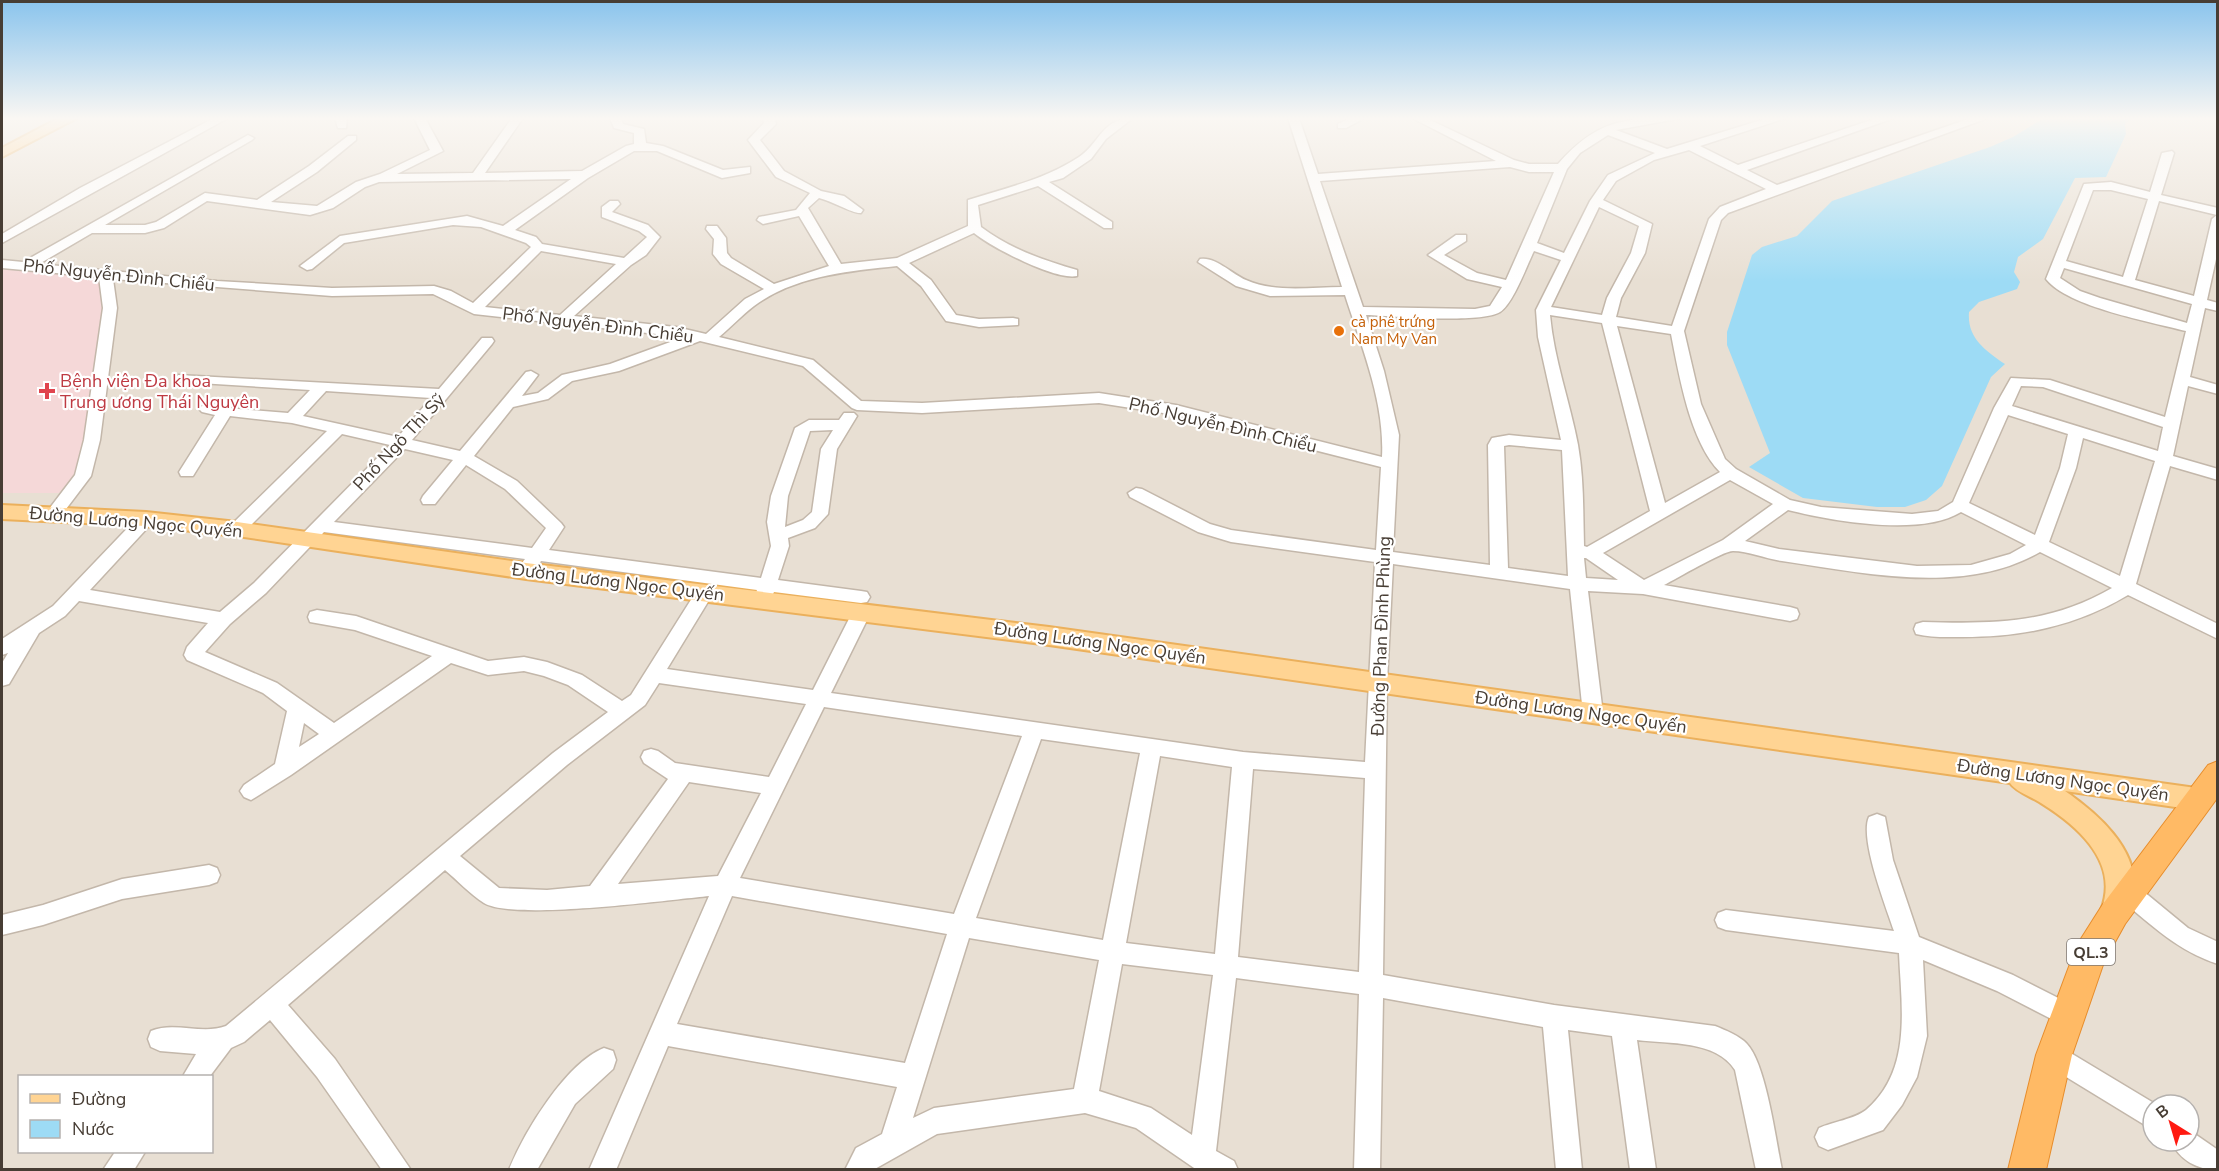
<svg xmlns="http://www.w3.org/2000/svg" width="2219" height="1171" font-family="'Nunito Sans',sans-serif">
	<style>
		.residential { fill: #e8dfd3; fill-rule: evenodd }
		.medical { fill: #f5d8d8 }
		.water { fill: #9ddbf5 }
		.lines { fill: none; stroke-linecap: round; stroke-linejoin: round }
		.minor-casing { stroke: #c3b7aa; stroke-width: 3 }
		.major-casing { stroke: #ebb05c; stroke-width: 4 }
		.highway-casing { stroke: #e78d2c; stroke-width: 2 }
		.minor { fill: #fff; fill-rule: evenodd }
		.major { fill: #ffd493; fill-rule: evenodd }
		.highway { fill: #ffba65; fill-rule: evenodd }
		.food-dot { fill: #e8710a; stroke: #fff; stroke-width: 2 }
		.health-dot { fill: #e0444e; stroke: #fff; stroke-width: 2 }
		.labels { text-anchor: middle; stroke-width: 4.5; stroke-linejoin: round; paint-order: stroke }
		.far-food-label { font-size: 15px; fill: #c56008; stroke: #fff; text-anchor: start }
		.shield { fill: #fff; stroke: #7e7771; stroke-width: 1.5 }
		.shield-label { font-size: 16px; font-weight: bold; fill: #473d34 }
		.street-label { font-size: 18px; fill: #473d34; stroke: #fff }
		.health-label { font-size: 18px; fill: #be3a42; stroke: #fff; text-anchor: start }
	</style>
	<rect width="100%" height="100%" fill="#f4eee5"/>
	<path class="residential" d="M2 118H2217V1169L2 1170ZM20 1076H212V1152H20ZM2153 1105H2189V1141H2153Z"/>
	<polygon class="medical" points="2,269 100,275 104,313 79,469 59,493 2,493"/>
	<path class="water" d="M2044 118H2132L2125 124 2126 134 2106 177 2075 178 2043 239 2018 257 2014 272 2020 282 2017 289 1979 302 1969 312C1967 338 1985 350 2005 364L1991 377 1942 486 1926 500 1905 507H1877L1803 498 1749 467 1770 453 1727 345V332L1752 255 1762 247 1797 236 1832 201 1990 147 2013 137Z"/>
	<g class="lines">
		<defs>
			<g id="minor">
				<polygon points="214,118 228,118 2,243 2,234 80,188"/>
				<polygon points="335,118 347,118 346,128 338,128"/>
				<path d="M414 118H425L443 151 397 174 473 173 512 118H523L485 173 582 171 626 146 634 144V133L614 128 610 118H621L623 124 644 129 646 143 663 146 723 170 750 167V173L722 178 657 151H634L588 178 515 230 536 237 542 244 624 258 647 237 639 231 602 217V207L610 201H618L620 204 612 212 648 225 660 237 646 255 631 265 574 316 676 327 706 334 745 299 764 289 721 264 713 254 714 239 706 229 707 226H717L726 238 727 253 731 258 774 284 829 266 799 216 763 224 757 220 759 217 796 210 810 193 776 177 748 140 764 123 763 118H775L776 124 760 140 784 171 821 191 844 196 863 210 861 213C853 214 832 201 819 198L808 208 841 264 897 258 968 226V200C1006 188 1046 179 1079 157 1100 143 1102 118 1133 118L1106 139 1091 159 1063 178 1049 182 1112 222V228H1104L1038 186 978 205 981 227C1010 249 1043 260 1077 270V276C1056 281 991 247 974 233L909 263 931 280 956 315 979 319 1013 318 1018 319V325L979 327 946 321 921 286 897 266C849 271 794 276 754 306 742 315 731 327 719 337L813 360 861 401 922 403 1099 393 1176 405 1382 457C1385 402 1361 345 1345 295L1270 296 1236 286 1198 262 1200 259C1215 256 1232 274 1246 280 1275 293 1311 287 1342 287L1288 118H1299L1318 174 1496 161 1412 118H1426L1514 160 1529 164H1558C1598 119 1624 118 1682 118L1616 130 1667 149 1768 118H1786L1700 146 1738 165 1877 118H1894L1747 170 1777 185 1971 118H1988L1728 213 1721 220 1684 331 1701 404 1725 459 1736 469 1790 500 1821 507 1912 514 1938 511 1953 502 1994 408 2011 378 2050 380 2165 417 2186 331C2151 322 2068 307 2046 279L2084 184 2111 182 2150 192 2162 153 2172 151 2174 153 2161 195 2218 208V250L2207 300 2218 303V311L2205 308 2190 377 2218 385V394L2188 386 2173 456 2218 469V480L2170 466 2136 584 2218 624V639L2128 595C2076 626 2023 637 1963 637 1948 637 1931 638 1916 634L1914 629 1916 624 1923 622C1993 624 2050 624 2112 588L2040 552C1964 596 1865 573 1782 561 1766 559 1749 551 1733 551 1723 551 1676 579 1664 585L1790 607 1797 609 1799 614 1797 619 1790 621 1643 594 1588 591 1603 714 1600 719 1593 722 1586 719 1583 714 1570 589 1393 564 1387 682 1383 975 1554 1005 1715 1026C1725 1030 1740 1036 1747 1044 1766 1064 1776 1141 1782 1170H1756L1735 1070C1716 1040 1669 1044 1637 1040L1656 1170H1630L1612 1036 1568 1030 1582 1170H1556L1543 1027 1383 998 1380 1170H1354L1359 994 1236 978 1216 1151 1234 1161 1238 1170H1197L1136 1128 1085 1113 937 1134 873 1170H845L856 1148 882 1134 897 1087 668 1046 616 1170H589L709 896C668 900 513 921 484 903 470 894 457 880 445 870L288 1005 335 1059 411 1170H382L317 1077 270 1020 244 1042 231 1048 210 1076H183L196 1054 160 1051 151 1047 148 1039 151 1031C174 1021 202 1035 226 1026L553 753 608 712 568 685 544 676 524 671 488 675 451 663 291 775 251 800 244 797 240 791 244 785 275 764 287 711 263 693 187 660 184 655 187 647 208 623 79 601 65 616 39 633 9 684 2 686V663L8 653 2 655V639L53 606 140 515H152L155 519 152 523 90 590 220 612 254 583 390 445 342 434 243 533H231L228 529 231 525 327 431 292 423 230 416 193 476H181L179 472 215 415 202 412 199 409 202 406 288 413 310 390 183 382 178 381 176 378 178 375 439 389 482 338H492L494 341 492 344 412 440 460 451 526 372 531 371 538 375 522 396 538 393 562 375 610 364 684 337 474 314 433 294 332 296 113 279 117 308 100 440 91 476 60 517 54 519 46 513 75 475 84 440 103 308 99 277 2 268V260L23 262 248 135 254 138 252 140 105 225H145L156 222 205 193 257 200 309 166 348 136H356V140L317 172 271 202 317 206 356 182 380 174 430 150ZM1608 135 1655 153 1608 175 1590 201 1564 253 1537 243 1567 169 1580 153ZM1689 150 1766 189 1720 207 1709 219 1672 326 1616 317 1621 298 1645 253 1652 224 1603 200 1616 181 1654 160ZM1510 167 1529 172H1554L1506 280 1477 273 1444 255 1466 241V235H1456L1428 255 1467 279 1502 287 1490 306 1475 309 1363 307 1320 181ZM571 179 503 226 467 216 340 236 300 266 307 270 312 269 344 243 453 225 481 227 526 243 531 247 473 303 451 291 434 286 332 288 217 281 39 264 92 233H145L164 228 207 201 310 215 333 208 365 187 379 182ZM2093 190H2111L2148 199 2123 277 2066 261ZM2159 201 2217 215 2212 219 2194 296 2135 280ZM1599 207 1639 226 1631 253 1607 298 1602 315 1551 307ZM541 251 616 264 560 315 485 307ZM1534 251 1561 260 1536 310 1538 337 1561 440 1509 435 1492 438 1488 445 1490 565 1393 552 1399 435 1384 371 1366 315C1392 316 1480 324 1500 312 1513 304 1527 265 1534 251ZM2064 268 2192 304 2187 323 2100 298 2080 291 2060 278ZM1550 315 1602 323 1650 511 1587 547 1584 546C1583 513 1584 479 1578 445 1570 402 1554 360 1550 315ZM1617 326 1671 334C1679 375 1690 442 1720 472L1665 503ZM700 341 803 366 852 408 857 410 922 413 1099 403 1176 415 1381 467 1376 550 1231 530 1210 524 1142 489 1136 488 1128 493 1130 497 1198 532 1231 542 1375 562 1365 762 1243 752 831 693 871 612 869 607H855L813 690 667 669 714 592 711 587H699L631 695 622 701 582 675 547 662 524 657 488 661 356 616 317 610 310 612 308 617 310 622 355 630 432 656 334 723 277 683 205 652 230 624 266 593 324 532 525 559 522 563 525 567H537L541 561 757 590 755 595 758 600H770L774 592 861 603 867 602 870 597 867 592 861 591 778 580 789 546 788 538 815 528 828 514 837 449 857 416 854 413H844L839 420H809L795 428 771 496 767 522 771 546 761 578 549 550 564 527 561 523 517 481 474 456 513 407 548 399 572 381 619 371ZM2021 386 2043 387 2163 427 2158 451 2012 406ZM326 391 431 398 398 437 303 416ZM2008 415 2068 434 2060 468 2035 535 1969 503ZM833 430 821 449 812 512 803 520 785 527 788 496 810 431ZM2083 438 2155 461 2120 576 2049 542 2076 468ZM1509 445 1562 450 1568 576 1508 568 1504 446ZM405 449 453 460 423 496 421 500 423 504H435L466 465 505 489 546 528 532 548 334 522ZM1730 480 1773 504 1723 540 1644 580 1603 553ZM1788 510C1832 521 1921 537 1961 512L2026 545 2010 554 1971 565 1917 566 1779 549 1745 541ZM1584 558H1586L1618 580 1586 578ZM659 683 806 704 769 777 675 763 658 751 651 749 644 751 641 757 644 763 668 779 590 886 547 890 499 888 460 856 567 765 645 705ZM824 707 1022 736 954 914 740 878ZM304 723 319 734 299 747ZM1041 739 1140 753 1103 940 976 918ZM1160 756 1232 767 1215 954 1126 943ZM1253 769 1365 778 1359 972 1238 957ZM689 782 761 793 718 876 618 884ZM732 896 947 934 905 1063 677 1024ZM969 938 1099 960 1074 1089 934 1108 913 1118ZM1122 964 1213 975 1192 1135 1151 1108 1099 1091Z"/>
				<polygon points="1350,118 1365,118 1346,128 1338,128 1338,124"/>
				<path d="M1877 814 1885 817 1893 860 1919 937 2013 975 2076 1007 2079 1015 2076 1023 2067 1027 1997 991 1923 960 1927 1036 1917 1077 1902 1105 1883 1130 1828 1150 1819 1146 1815 1137 1819 1128C1832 1122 1855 1119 1866 1110 1913 1070 1901 1006 1899 953L1726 930 1718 927 1715 920 1718 913 1726 910 1894 931C1886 907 1859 838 1869 817Z"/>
				<polygon points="209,865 217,868 220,875 217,882 209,885 122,899 43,925 2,935 2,915 43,905 122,879"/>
				<path d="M2129 883 2137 886 2188 928 2218 942V964C2178 951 2153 926 2121 900L2118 893 2121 886Z"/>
				<polygon points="2054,1043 2157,1105 2153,1105 2153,1130 2045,1064 2042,1055 2045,1046"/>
				<path d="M604 1048 613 1051 616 1060 613 1069 575 1104 537 1170H509C524 1132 566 1063 604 1048Z"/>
				<path d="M2189 1130 2218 1150V1170C2198 1170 2179 1160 2171 1141H2189Z"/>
				<polygon points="115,1152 145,1152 134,1170 103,1170"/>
			</g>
			<g id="major">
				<polygon points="59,118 77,118 2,157 2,148"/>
				<path d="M2 505 146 512 237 522 526 563 1049 627 2196 788 2205 791 2209 799 2205 807 2196 810 2065 791C2098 814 2137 848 2135 892 2135 901 2129 911 2125 919L2115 923 2105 919 2101 910C2120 863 2078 826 2041 803 2032 797 2016 792 2010 783L1049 645 526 579 237 536 146 526 2 519Z"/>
			</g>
			<polygon id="highway" points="2218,761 2218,797 2125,924 2104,962 2072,1055 2046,1170 2008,1170 2036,1055 2077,945 2103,904 2208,765"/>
		</defs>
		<use href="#minor" class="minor-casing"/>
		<use href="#major" class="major-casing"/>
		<use href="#highway" class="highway-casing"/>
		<use href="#minor" class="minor"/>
		<use href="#major" class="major"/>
		<use href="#highway" class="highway"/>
	</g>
	<linearGradient id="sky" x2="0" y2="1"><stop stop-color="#8ac4ed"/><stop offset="0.42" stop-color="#faf7f3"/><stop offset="1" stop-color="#faf7f3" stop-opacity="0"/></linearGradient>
	<rect width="2219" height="282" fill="url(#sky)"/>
	<circle class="food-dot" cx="1339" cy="331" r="6"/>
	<path class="health-dot" d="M44 382h6v6h6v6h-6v6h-6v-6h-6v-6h6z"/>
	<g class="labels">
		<g class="far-food-label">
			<text x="1351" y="327">cà phê trứng<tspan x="1351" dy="17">Nam My Van</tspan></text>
		</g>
		<rect class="shield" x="2067" y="939" width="48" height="26" rx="4.5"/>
		<g class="shield-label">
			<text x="2091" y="958">QL.3</text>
		</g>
		<g class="street-label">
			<text transform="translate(119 275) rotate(6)" y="6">Phố Nguyễn Đình Chiểu</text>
			<text transform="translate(598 325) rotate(7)" y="6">Phố Nguyễn Đình Chiểu</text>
			<text transform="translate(1223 425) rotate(13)" y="6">Phố Nguyễn Đình Chiểu</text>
			<text transform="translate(399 442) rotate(-47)" y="6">Phố Ngô Thì Sỹ</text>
			<text transform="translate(136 522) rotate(5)" y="6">Đường Lương Ngọc Quyến</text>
			<text transform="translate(618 582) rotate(7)" y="6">Đường Lương Ngọc Quyến</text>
			<text transform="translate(1381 636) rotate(-88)" y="6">Đường Phan Đình Phùng</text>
			<text transform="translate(1100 643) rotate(8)" y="6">Đường Lương Ngọc Quyến</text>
			<text transform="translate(1581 712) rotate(8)" y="6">Đường Lương Ngọc Quyến</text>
			<text transform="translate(2063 780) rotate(8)" y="6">Đường Lương Ngọc Quyến</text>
		</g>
		<g class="health-label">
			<text x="60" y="387">Bệnh viện Đa khoa<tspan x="60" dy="21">Trung ương Thái Nguyên</tspan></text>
		</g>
	</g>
	<rect width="2219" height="1171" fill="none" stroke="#473d34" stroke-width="6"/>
	<rect x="18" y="1075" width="195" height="78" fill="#ffffff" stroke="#b5b1ae" stroke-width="1.5"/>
	<rect x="30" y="1094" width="30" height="9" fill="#ffd493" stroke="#b5b1ae" stroke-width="1.5"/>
	<text x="72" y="1105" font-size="18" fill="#473d34">Đường</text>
	<rect x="30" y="1120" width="30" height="18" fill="#9ddbf5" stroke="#b5b1ae" stroke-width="1.5"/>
	<text x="72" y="1135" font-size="18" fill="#473d34">Nước</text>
	<g transform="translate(2171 1123) rotate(323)"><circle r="28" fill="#ffffff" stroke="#b5b1ae" stroke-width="1.5"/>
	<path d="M0-4.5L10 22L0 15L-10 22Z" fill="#ff1a11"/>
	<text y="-9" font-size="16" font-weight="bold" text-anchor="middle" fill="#473d34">B</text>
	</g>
</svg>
